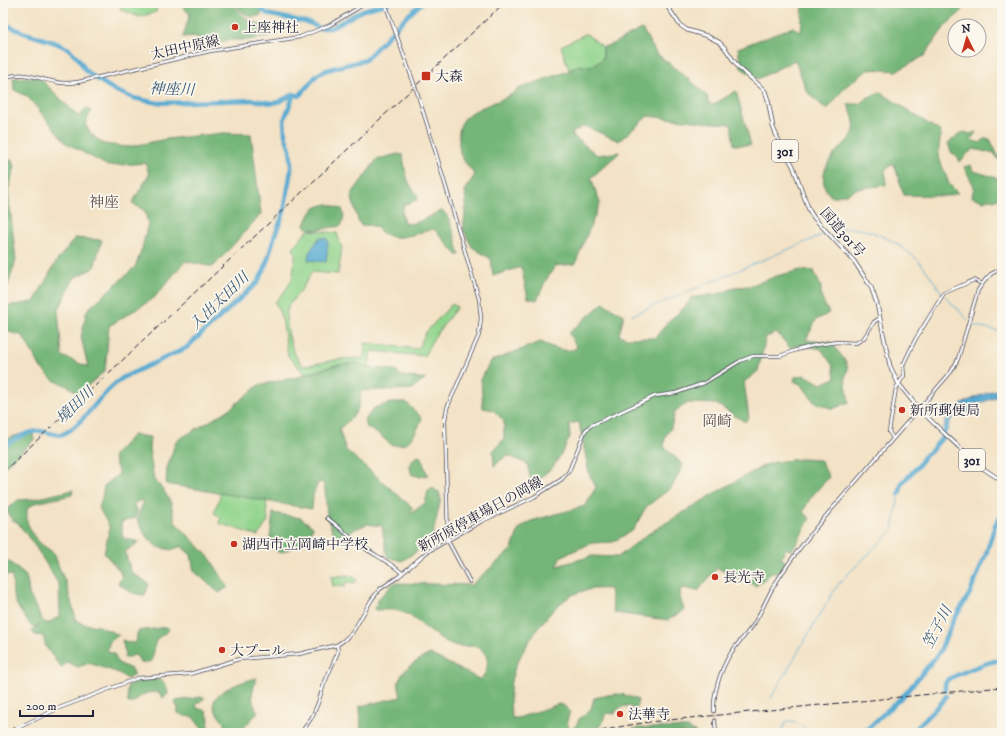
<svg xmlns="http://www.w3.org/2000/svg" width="1005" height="736" font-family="'IM FELL DW Pica','Noto Serif JP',serif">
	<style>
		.green { fill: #91d48c; stroke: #5a7b64 }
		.forest { fill: #74b678; stroke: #4b6c5a }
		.water { fill: #57aad2; stroke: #3c6686 }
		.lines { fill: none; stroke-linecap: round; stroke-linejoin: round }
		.stream { stroke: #57aad2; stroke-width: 1 }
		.river { stroke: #57aad2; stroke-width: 4.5 }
		.tertiary-tunnel { stroke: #c9bca9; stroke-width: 2.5; stroke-dasharray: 2.5 1; stroke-linecap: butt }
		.tertiary-casing { stroke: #413f50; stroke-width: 4 }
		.secondary-casing { stroke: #413f50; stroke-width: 4 }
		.trunk-casing { stroke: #413f50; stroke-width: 4.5 }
		.tertiary { stroke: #fff; stroke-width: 2.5 }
		.secondary { stroke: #fff; stroke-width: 2.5 }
		.trunk { stroke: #fff; stroke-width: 3 }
		.rail { stroke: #22223b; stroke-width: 1; stroke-dasharray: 6 3; stroke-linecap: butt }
		.poi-dot { fill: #c8321e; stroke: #fbf7ec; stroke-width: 1.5 }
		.labels { text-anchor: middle; stroke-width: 3.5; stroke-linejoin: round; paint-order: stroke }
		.shield { fill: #fbf7ec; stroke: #636270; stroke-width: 1 }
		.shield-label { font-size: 13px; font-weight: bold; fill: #22223b }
		.poi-label { font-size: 14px; fill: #22223b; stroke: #fbf7ec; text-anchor: start }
		.street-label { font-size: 14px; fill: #22223b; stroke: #fbf7ec }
		.water-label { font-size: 15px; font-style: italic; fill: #375877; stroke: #fbf7ec }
		.neighbourhood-label { font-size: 15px; fill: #615252; stroke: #fbf7ec }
	</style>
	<rect width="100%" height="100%" fill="#fbf7ec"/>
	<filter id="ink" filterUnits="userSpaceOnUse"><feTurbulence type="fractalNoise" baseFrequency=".025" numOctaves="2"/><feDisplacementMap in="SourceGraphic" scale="8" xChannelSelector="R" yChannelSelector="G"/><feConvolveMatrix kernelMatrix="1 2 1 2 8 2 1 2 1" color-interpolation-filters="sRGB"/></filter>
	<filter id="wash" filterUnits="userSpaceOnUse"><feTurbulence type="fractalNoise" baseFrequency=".012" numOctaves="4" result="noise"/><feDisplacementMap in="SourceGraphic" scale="16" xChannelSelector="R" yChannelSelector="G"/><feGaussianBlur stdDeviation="0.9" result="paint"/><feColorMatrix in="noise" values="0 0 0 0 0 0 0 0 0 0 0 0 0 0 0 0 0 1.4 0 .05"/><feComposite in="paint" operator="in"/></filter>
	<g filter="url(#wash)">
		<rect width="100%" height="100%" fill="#f3e2c5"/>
		<g class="green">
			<polygon points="122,3 157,3 156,12 139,17 120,9"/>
			<polygon points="585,34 588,35 603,47 603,59 591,67 579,65 569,70 561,46"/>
			<path d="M308 230 337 233 342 248 338 274 312 272 302 289 289 305 286 314 288 332 293 351 303 366 341 359 364 358 365 343 418 349 426 332 452 304 457 307 433 339 424 356 371 351 369 367 354 364 336 365 305 374 288 356 282 319 275 302C288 287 293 284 294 264 295 258 296 253 293 248Z"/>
			<polygon points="224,485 266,499 268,521 258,536 219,523 221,517 214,513"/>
			<polygon points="347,575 354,577 357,580 355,583 346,582 345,587 333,586 331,577"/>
		</g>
		<g class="forest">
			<polygon points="178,3 231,3 248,20 269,28 269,37 249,40 231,40 213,44 194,36 183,37 190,14"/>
			<path d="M233 3H255L261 8V15C249 21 241 11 233 3Z"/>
			<polygon points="803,3 949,3 959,7 959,3 961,3 962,11 946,25 924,56 897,71 869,69 845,87 827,110 807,92 795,60 758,79 741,68 738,48 793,27 801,32"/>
			<path d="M642 29 656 53 697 86 707 96 709 103 713 105 736 91 751 145H734L731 124 713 123 648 116 619 141 584 126 571 134 597 155 620 152 591 178 600 203 575 264 555 266 545 282 537 300 528 298 521 267 493 276 491 259 472 247 463 229 466 207 465 189 475 175C471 169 465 164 462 157 459 153 459 144 459 139 455 105 501 107 518 89L571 70 579 65 591 67 603 59V47L610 45Z"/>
			<polygon points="39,77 79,117 86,108 91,111 85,124 92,135 104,144 128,147 166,139 223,133 251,134 261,214 213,267 185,261 154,298 109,326 105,371 78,394 68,386 53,380 41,368 23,336 3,330 3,181 11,159 15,166 8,191 16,260 3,301 7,306 34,302 56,262 75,238 102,240 94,268 74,278 58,311 62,356 88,367 81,337 87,310 135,267 142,249 148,223 145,211 132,203 149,175 146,163 108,166 66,143 28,97 14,90 13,78"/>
			<path d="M880 92 941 132 938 155 949 184 958 193 947 196 904 195 894 164 885 169 886 185 856 189 847 194 832 197C828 194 825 189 824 184 821 169 832 156 842 146 846 142 852 137 854 131 856 122 851 112 848 104H859L867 98Z"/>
			<polygon points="965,132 970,134 976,132 971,140 980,143 984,139 990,139 1002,164 993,152 991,153 974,149 968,153 960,162 958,157 951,152 948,143 959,134"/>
			<path d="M398 154 403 155C405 170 406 184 418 195L417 200 404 205 402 213 404 223C417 227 429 214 443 211 452 219 456 243 460 255H457L434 229C414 233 392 246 376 227L369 225 361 226 358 220 351 195 377 159Z"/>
			<polygon points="971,165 973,171 991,176 1001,180 997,200 988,199 984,201 972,197 974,186 964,167"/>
			<path d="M328 204 342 209C345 215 344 219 341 226L316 230 307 228 305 225C311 210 313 207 328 204Z"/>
			<path d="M801 270 814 271 821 287V297L829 313 816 320 806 340 831 342 846 362 848 369 845 378 849 402 833 409 814 402 802 385 794 381 795 377 805 375 821 384 835 378 833 366 821 349 802 345 790 348 777 333 766 337 758 371 744 382 749 418 745 422 716 404 688 403 675 411 671 428 665 437 664 446 683 465 672 487 646 507 633 530 613 542 592 543 560 557 557 566 592 556 618 557 648 534 720 490 763 466 775 462 800 459 820 460 829 477 811 497 803 512 810 518 798 541 791 551 786 548 781 558 786 562 777 574 773 572 756 586 717 568 698 591 683 588 680 590V597L684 610 668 620 614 613 610 589C596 588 583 589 571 596 548 608 516 656 511 681 509 693 510 706 512 718H518L559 704 564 706 570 711 567 721 570 731 577 724 579 719 591 709 594 698C614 694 619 691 638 700L635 714 632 707 625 706 616 710 615 714 608 713 605 715 601 726 579 733H361L360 706 401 697C400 692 398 685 399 681 403 667 419 660 430 654L481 680C487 671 491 661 483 651 475 642 464 649 454 645 446 642 437 637 430 631 421 625 411 614 399 611 392 609 382 610 375 610L378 599 394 583 471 585 512 549 519 529 531 521 585 506 596 487 589 474 579 422 569 424 570 437 563 451 553 467 536 481H531L527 464 507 455 494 466 493 451 504 439V421L493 410 483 408 481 378 491 361 541 342C552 347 566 354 577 348L569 333 603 303 624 315 619 335 627 338H655L668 322 686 306 691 298 718 294 737 287 749 286 777 276Z"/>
			<path d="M357 363 372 368 396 370 400 376 426 379 412 389 361 391C359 413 355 415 339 429L346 450 413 508 410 511 413 512 425 503 428 491 432 488 439 492 441 499 431 542 402 561 387 557 382 526 367 524 335 538 327 517 325 490 323 482 318 483 313 495 312 509 166 484 167 468 176 441 227 411 259 385 298 377 336 365Z"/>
			<path d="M394 402H406L422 418C419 427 413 440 404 444 400 445 394 445 391 445L380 435 366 427 365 420 374 408Z"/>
			<polygon points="21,434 33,434 34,440 3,468 3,440"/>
			<path d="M133 435 150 437 149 449 154 480 163 489 171 503 175 522 210 558 228 587 219 593 194 571 191 555 181 546 172 550 157 547 144 533 137 519 143 503 141 500 133 504 138 511 135 518 121 522 123 538 139 542 125 552 131 572 149 584 145 595C131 594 128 591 118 583L122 577 119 570 104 553 110 528 99 508 102 498 104 486 119 474 113 456Z"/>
			<path d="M420 456 428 475 420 477 418 476 412 475C408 466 410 458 420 456Z"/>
			<path d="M73 490 72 495 35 503 27 509V522L33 535 41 544 54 553 60 570 66 583 76 620 84 624 99 626 119 635 110 641 107 650 114 654 118 663 131 669 135 675 127 679 119 673 89 663 78 667 67 662 61 668 46 647 43 636 35 635 32 631 40 625 35 627 31 626C25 617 15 606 13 594 12 587 14 582 11 575H3V554L7 560 26 576 28 584 29 594 44 623 46 622 47 624 60 616 59 585 37 549 18 523 12 520 6 510 18 500 34 499Z"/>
			<polygon points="273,513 301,518 313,527 307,541 280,553 269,546"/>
			<path d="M167 627 169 630C158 639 155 637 154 651 154 654 152 657 152 661L144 663H140L137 656 134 655 127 658 124 657 125 652 122 640 131 643H135C138 639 136 635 138 631Z"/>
			<path d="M257 678C251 694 250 698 258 713 252 717 242 732 237 733 232 734 225 733 220 733L225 725C222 719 216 714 214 707 209 692 246 680 257 678Z"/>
			<path d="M149 679C161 679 167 681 168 694L163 698 160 693C148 691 141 694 133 703H128L127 690 128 685 140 681Z"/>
			<polygon points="201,697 205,698 196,704 197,708 206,711 209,719 208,727 202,729 193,717 185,716 178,713 178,708 175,703 176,701"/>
			<polygon points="640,728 688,728 696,733 611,733"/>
		</g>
		<g class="water">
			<polygon points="319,238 327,238 328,243 326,262 308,260 309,253"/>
			<path d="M1002 388V395L977 404V403L971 406 975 414 971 415 963 409 950 422 947 431 944 428C945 405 984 394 1002 388Z"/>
		</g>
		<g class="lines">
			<g class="stream">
				<path d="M830 232C860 219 902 242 922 265 929 274 936 284 942 293"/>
				<polyline points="945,296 968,320"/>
				<polyline points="632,315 825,234"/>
				<polyline points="971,324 976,326 1002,332"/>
				<polyline points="844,578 893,530 899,494"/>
				<polyline points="832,594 838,585 842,580"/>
				<polyline points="771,698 832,594"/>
				<polyline points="780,733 787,721 793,721 813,733"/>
			</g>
			<g class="river">
				<polyline points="255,3 266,13 271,15 310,23 319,28 331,28 363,10 389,3"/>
				<polyline points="3,16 4,20 9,26 22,32 56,43 69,49 78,58 86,71 94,77 114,90 133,98 158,103 254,100 272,103 278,102 294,94"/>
				<polyline points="294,94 299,96 317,75 324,71 334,68 365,60 405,18 422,3"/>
				<path d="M3 446C14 440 27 431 40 431 48 431 56 437 63 434 86 423 100 392 124 377L186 348 257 283 264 271 275 235 284 212 291 170V158L290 149 285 135 284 120 294 94"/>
				<polyline points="899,494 902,483 918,466 924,457 931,451 942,438 947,425"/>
				<path d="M945 689V684L948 679C959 674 991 660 1002 660"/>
				<polyline points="863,733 905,694 939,653 953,621 970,593 986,554 995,525 1002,514"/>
				<polyline points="911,733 943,701 946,696"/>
			</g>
		</g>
	</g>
	<g filter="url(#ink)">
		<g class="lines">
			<polyline class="tertiary-tunnel" points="714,711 715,721"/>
			<defs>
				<g id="tertiary">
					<polyline points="385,3 417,92 435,150 479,299 481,318 479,335 447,408 445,420 448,541 470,582"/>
					<polyline points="893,438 889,432 896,388 904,376 903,365 915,340 944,293 974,280 982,284"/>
					<path d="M327 518C340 527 351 539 363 547 376 556 390 562 402 573"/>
					<path d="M714 711C713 690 723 662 736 646 742 638 750 631 755 622 761 612 766 600 772 589 785 567 801 546 818 525L951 372 958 359 978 290 986 279 991 274 1002 268"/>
					<polyline points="715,721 716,733"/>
				</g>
				<g id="secondary">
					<path d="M3 79C20 69 38 79 56 82 63 84 71 83 78 82L210 51 300 37 330 25 366 3"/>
					<polyline points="7,733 59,708 138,678 190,674 239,659 299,654 337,645 343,641 352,633 372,599 380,589 398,577 427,552 482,521 534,497 562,479 569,471 585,431 590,426 655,396 676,393 704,383 740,361 753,356 780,356 796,350 816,345 837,342 856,343 864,338 874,322 880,318"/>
					<polyline points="301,733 312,717 318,703 324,684 338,652 337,645"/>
				</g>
				<polyline id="trunk" points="665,3 680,25 687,30 707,36 719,42 725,48 738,67 759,85 765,91 768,100 773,127 778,139 793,166 809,210 814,218 854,261 871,287 877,304 890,366 898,383 919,409 946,435 981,467 1002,481"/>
			</defs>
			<use href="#tertiary" class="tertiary-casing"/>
			<use href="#secondary" class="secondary-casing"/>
			<use href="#trunk" class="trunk-casing"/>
			<use href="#tertiary" class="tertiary"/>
			<use href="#secondary" class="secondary"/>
			<use href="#trunk" class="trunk"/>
			<g class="rail">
				<polyline points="3,472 504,3"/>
				<polyline points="592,733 624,726 649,722 1002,687"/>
			</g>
		</g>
	</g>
	<g class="poi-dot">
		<circle cx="235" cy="27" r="4"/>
		<rect x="421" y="71" width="10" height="10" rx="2"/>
		<circle cx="902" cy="410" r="4"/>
		<circle cx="234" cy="544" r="4"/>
		<circle cx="715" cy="577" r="4"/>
		<circle cx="222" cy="650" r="4"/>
		<circle cx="620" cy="714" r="4"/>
	</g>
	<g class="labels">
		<g class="shield">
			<rect x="772" y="140" width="26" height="22" rx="3"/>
			<rect x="959" y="449" width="26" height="22" rx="3"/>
		</g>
		<g class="shield-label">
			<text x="785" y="156">301</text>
			<text x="972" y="465">301</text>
		</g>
		<g class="poi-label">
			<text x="243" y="32">上座神社</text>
			<text x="435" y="81">大森</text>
			<text x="910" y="415">新所郵便局</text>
			<text x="242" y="549">湖西市立岡崎中学校</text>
			<text x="723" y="582">長光寺</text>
			<text x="230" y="655">大プール</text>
			<text x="628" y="719">法華寺</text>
		</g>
		<g class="street-label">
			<text transform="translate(185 47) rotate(-12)" y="5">太田中原線</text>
			<text transform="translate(843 232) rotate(49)" y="5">国道301号</text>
			<text transform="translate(480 514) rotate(-29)" y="5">新所原停車場日の岡線</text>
		</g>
		<g class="water-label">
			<text transform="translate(172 89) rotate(2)" y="5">神座川</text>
			<text transform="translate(219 301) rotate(-44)" y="5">入出太田川</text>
			<text transform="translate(75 405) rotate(-44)" y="5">境田川</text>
			<text transform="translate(937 627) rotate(-62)" y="5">笠子川</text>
		</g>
		<g class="neighbourhood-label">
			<text x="104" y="207">神座</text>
			<text x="717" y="426">岡崎</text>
		</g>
	</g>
	<rect width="1005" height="736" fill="none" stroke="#fbf7ec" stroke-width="16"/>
	<g transform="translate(967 38) rotate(355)"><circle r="19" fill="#fbf7ec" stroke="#a4a2a5"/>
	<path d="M0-3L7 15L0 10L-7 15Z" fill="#c8321e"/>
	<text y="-6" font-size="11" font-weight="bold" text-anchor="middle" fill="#22223b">N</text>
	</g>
	<path d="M20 710v6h73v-6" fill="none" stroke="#22223b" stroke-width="2"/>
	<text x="26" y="710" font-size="12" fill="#22223b" stroke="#fbf7ec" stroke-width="3" paint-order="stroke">200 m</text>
</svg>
